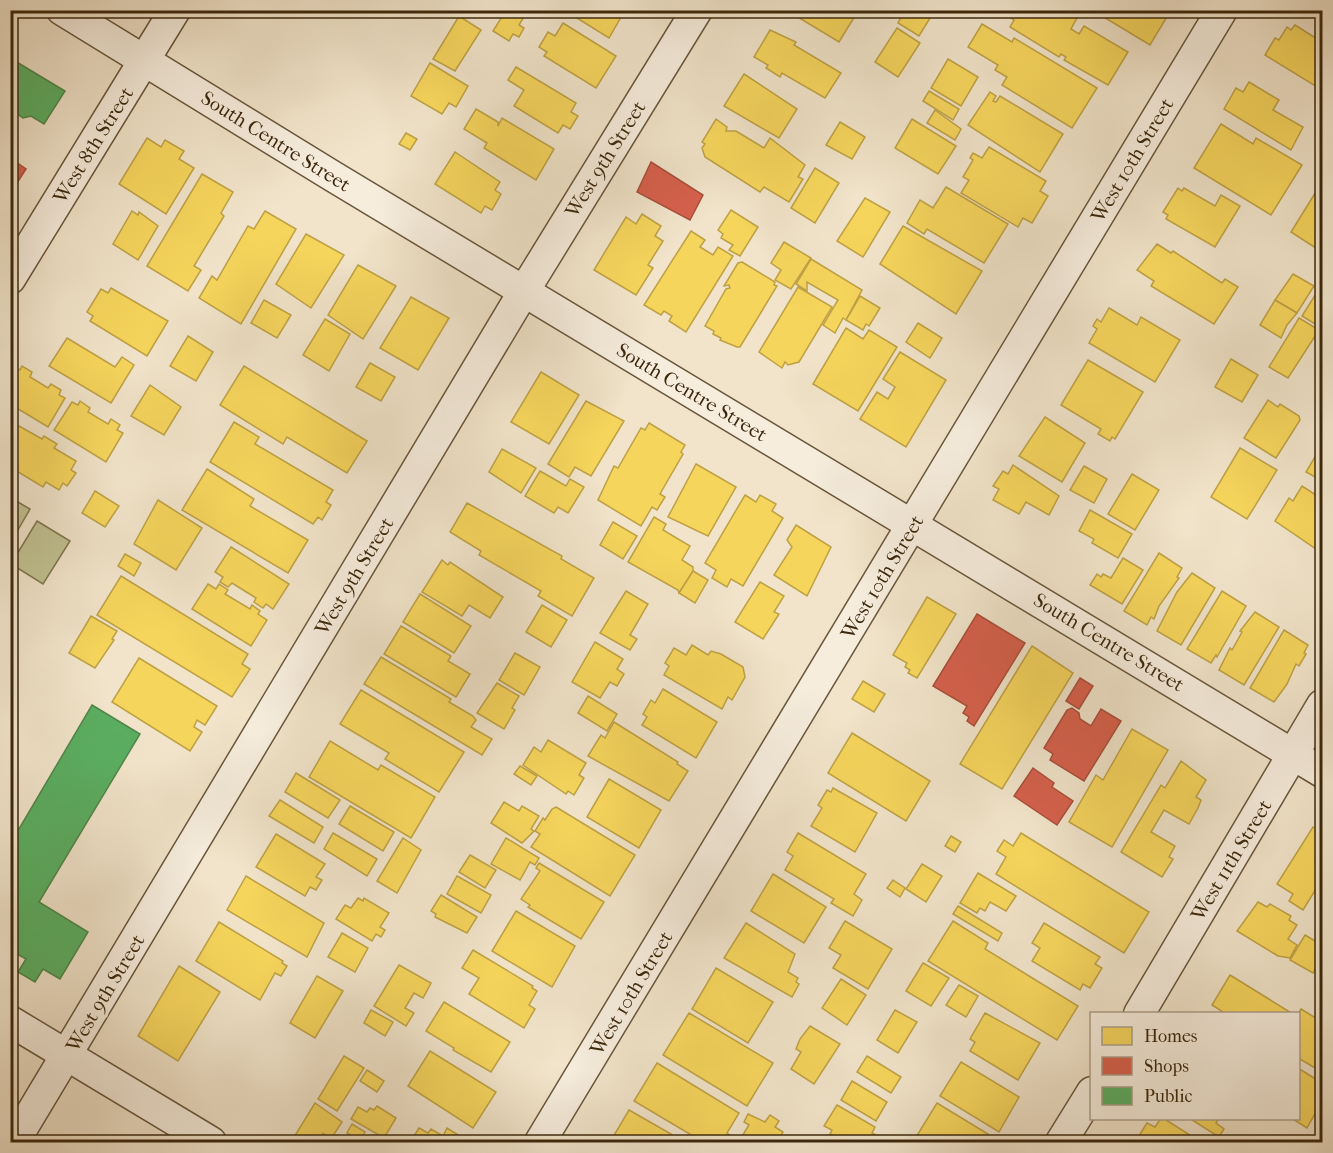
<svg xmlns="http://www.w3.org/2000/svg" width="1333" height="1153" font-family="'IM FELL French Canon',serif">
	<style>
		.green { fill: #c1c292; stroke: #7e754f; stroke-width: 1.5 }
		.homes { fill: #f6d55c; stroke: #bea144; stroke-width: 1.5 }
		.shops { fill: #d6604d; stroke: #a84f3a; stroke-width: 1.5 }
		.public { fill: #5aae61; stroke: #518648; stroke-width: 1.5 }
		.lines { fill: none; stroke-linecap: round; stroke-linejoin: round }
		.street-casing { stroke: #69573c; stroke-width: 33 }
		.street { stroke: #f6eddd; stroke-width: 30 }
		.labels { text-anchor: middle; stroke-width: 6; stroke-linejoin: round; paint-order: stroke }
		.street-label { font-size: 20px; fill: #3c280c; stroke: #f6eddd }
	</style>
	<rect width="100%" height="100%" fill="#f1e4ca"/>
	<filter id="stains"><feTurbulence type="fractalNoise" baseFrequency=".00333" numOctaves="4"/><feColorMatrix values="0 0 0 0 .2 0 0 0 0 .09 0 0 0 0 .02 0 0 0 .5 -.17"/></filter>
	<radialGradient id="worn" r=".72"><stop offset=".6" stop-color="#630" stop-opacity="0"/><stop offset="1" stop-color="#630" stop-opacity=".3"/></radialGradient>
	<g class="green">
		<polygon points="11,498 30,509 11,542"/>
		<polygon points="37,521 70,541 43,584 11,564"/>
	</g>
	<g class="homes">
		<polygon points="503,10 528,10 519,25 524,28 519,37 513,34 509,41 493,31 505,12"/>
		<polygon points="564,10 621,10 624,12 609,38"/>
		<polygon points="786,10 858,10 858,11 839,42"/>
		<polygon points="905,10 935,10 919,36 898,23"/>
		<polygon points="999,10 1065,10 1077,18 1071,29 1079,34 1084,26 1128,52 1108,85 1064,60 1066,57 1061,54 1059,57 1010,27 1014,20"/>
		<polygon points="1092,10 1171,10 1150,45"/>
		<polygon points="459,16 481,30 455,71 433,59"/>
		<polygon points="563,23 616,56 596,88 544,56 547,52 539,47 548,32 555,36"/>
		<polygon points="982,24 1012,42 1014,38 1097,88 1072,128 1002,85 1007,77 995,70 998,65 968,47"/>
		<polygon points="1295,25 1322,42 1322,90 1265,55 1275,38 1279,40 1287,27 1291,30"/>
		<polygon points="897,28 920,43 898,77 875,62"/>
		<polygon points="770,30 796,42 794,45 841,73 825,98 782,73 780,77 766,68 768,65 754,57"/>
		<polygon points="948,59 978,77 961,106 931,88"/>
		<polygon points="430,63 468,86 456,107 449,103 442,114 411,96"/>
		<polygon points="516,67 576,103 571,112 578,116 570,129 563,125 558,133 514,106 524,90 508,80"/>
		<polygon points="744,74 797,109 779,138 724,106"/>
		<polygon points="1249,82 1279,100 1273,110 1303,127 1291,150 1224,109 1236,88 1243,92"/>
		<polygon points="929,91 959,109 953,120 923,101"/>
		<polygon points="990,92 996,96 993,101 996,102 1000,96 1063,134 1040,172 968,125"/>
		<polygon points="476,109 498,122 498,126 502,118 554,149 536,180 484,148 487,143 464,129"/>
		<polygon points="935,110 961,129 955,140 927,123"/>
		<polygon points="716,119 727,127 726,131 736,131 764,148 770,138 805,165 798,177 803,179 789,202 764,187 760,192 705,157 702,148 705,144 702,142"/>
		<polygon points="912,119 956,146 938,174 895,148"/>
		<polygon points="840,122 865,137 852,159 826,145"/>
		<polygon points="1221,124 1253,144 1256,138 1302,165 1271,215 1194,168"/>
		<polygon points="406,133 417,139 410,150 399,144"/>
		<polygon points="147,138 161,147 165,140 184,151 179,159 194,168 166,214 119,184"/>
		<polygon points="989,147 1046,181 1040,191 1048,196 1032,223 1023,218 1018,227 961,193 969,180 963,177 973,160 970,158 973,153 982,158"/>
		<polygon points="455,152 500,182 495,190 501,194 492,210 485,206 481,213 435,184"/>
		<polygon points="815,168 839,183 815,223 791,208"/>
		<polygon points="202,174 233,192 221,213 224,216 194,266 201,270 188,291 147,266"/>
		<polygon points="1322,182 1322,252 1291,232"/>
		<polygon points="946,187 1008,224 984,263 927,229 924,234 907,223 920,200 933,208"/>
		<polygon points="1178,188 1182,191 1184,188 1215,206 1221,195 1240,206 1215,247 1166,219 1168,215 1163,212"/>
		<polygon points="865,198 890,212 863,257 837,241"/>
		<polygon points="731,210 758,227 740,256 729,250 733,245 721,238 723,234 718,230"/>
		<polygon points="132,211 138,215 139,212 158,226 138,260 113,244"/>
		<polygon points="265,211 296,229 241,324 199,298 212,276 217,280 248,226 254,229"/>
		<polygon points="642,214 661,226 655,236 663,241 648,265 653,268 636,295 594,270 626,217 636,224"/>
		<polygon points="903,226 982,271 956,314 880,264"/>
		<polygon points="691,231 705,240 700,247 713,255 718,247 733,256 686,332 669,321 672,316 664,311 661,315 644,305"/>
		<polygon points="306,234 344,255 311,308 276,284"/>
		<polygon points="784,242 811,258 791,289 775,280 781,270 771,263"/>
		<polygon points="1157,244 1171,253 1173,251 1222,283 1225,279 1238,287 1214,324 1151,286 1154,281 1137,270"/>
		<polygon points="811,259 862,290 846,320 843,318 835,333 823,325 838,300 807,282 807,291 796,284"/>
		<polygon points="742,262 775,282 774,285 777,286 740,347 737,347 720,340 721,338 713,334 714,331 705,326 726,289 730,288 729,285 724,286 738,263"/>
		<polygon points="358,265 396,286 363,339 328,315"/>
		<polygon points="1293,274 1314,286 1297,313 1275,300"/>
		<polygon points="1322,284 1322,322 1320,327 1302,316"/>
		<polygon points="798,287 832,307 799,362 788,365 785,362 782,368 759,352"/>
		<polygon points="111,288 168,321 147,356 90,321 93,316 87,312 101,289 108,293"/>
		<polygon points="860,296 880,308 869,326 866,324 863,330 846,320"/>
		<polygon points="411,297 449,318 418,370 380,348"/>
		<polygon points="264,300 291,315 277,338 251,323"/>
		<polygon points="1275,300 1297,313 1287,325 1281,338 1260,325"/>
		<polygon points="1109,308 1137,325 1141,317 1180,340 1155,382 1089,343 1097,329 1093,326 1097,319 1101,322"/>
		<polygon points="1299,318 1319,330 1288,378 1269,367"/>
		<polygon points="325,319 350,334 329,371 303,355"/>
		<polygon points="918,323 942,338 930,358 906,342"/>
		<polygon points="846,328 863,339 869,330 897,347 858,411 813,384"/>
		<polygon points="188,336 213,352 196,381 170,366"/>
		<polygon points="67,338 115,367 122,357 134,365 111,403 49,366"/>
		<polygon points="900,352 946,380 906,447 860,419 877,392 888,399 895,387 883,379"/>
		<polygon points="1231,359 1258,375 1242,402 1215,387"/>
		<polygon points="1088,360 1143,392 1115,439 1112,437 1110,441 1098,434 1101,429 1061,405"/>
		<polygon points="370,363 395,377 381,401 356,387"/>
		<polygon points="13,366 20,370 22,366 32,372 30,377 48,388 51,384 61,390 59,395 65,398 48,427 10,404 10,370"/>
		<polygon points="244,366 367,441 347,473 287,437 283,444 220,405"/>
		<polygon points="541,372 579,395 549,444 511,422"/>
		<polygon points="150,385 181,407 164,435 131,416"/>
		<polygon points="1268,400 1278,407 1280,404 1299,416 1300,420 1276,458 1244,438"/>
		<polygon points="80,401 90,408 88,412 108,424 111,419 120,425 117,430 123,433 106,462 54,430 72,402 78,405"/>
		<polygon points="586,401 624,421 591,476 575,467 569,477 548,464"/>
		<polygon points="1045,417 1085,443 1062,482 1019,456"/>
		<polygon points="234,422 259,437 255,444 333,490 326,502 331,505 322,520 318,517 313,524 210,462"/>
		<polygon points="649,423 685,445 681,452 683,454 660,494 665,497 657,510 652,507 641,526 598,500 614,466 618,468 641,428 645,430"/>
		<polygon points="19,426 42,439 44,436 57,444 54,448 76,461 71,470 76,473 67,486 63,483 59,490 46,482 43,487 10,467 10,440"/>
		<polygon points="1240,448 1277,470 1247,519 1211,497"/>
		<polygon points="502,449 536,468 521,493 489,472"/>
		<polygon points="1316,455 1322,459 1322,486 1317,482 1319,479 1306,472"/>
		<polygon points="696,464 736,487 708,536 668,517"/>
		<polygon points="1013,465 1059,496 1049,515 1026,502 1019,514 993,500 999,489 993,486 1003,471 1008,474"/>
		<polygon points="1084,466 1107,479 1094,503 1070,490"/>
		<polygon points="207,469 254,499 250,506 308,540 288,573 182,510"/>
		<polygon points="540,471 566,486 570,479 584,487 568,513 558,507 554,513 525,496"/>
		<polygon points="1132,474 1159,490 1135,530 1108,514"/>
		<polygon points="1302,486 1322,499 1322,553 1275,521 1289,498 1293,501"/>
		<polygon points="95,491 119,506 105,527 82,513"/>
		<polygon points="745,495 756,502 760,495 776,504 772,511 783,518 743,586 731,579 727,587 712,578 716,570 705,563"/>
		<polygon points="158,500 202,528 176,570 134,544"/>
		<polygon points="467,503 562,556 561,559 594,578 572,616 538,596 541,591 479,555 481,551 450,532"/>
		<polygon points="1090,510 1132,534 1118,558 1092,543 1094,539 1079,531"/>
		<polygon points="654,517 666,524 663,530 690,546 682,560 693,567 693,571 679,593 678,590 628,562"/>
		<polygon points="613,522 637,536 623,559 600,545"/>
		<polygon points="796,525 831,547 807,596 774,575 792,547 787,540"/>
		<polygon points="231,547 289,584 273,609 266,604 263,608 254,602 256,598 232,583 228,587 220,582 223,577 215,572"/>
		<polygon points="1159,553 1182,568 1177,577 1179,578 1159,606 1154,619 1151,617 1147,625 1124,611"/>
		<polygon points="125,554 141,563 134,576 118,566"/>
		<polygon points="1123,558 1143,570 1122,604 1090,585 1097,574 1101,577 1103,574 1111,578"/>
		<polygon points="442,560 448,565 450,562 503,597 490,618 469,605 462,616 422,592"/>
		<polygon points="693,571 708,580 695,603 679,593"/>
		<polygon points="1192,573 1215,588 1181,645 1157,631 1177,592"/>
		<polygon points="121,576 248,654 242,664 250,669 232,697 97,615"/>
		<polygon points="760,582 784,596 774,612 779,614 763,639 735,622"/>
		<polygon points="208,584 216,589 219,584 228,590 225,594 250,609 252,605 260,611 258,614 267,620 251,646 192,609"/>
		<polygon points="626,591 648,604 630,635 637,639 630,650 600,633"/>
		<polygon points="1222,591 1246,606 1217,657 1216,655 1211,663 1187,649"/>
		<polygon points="420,594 471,626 454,653 403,622"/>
		<polygon points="927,597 956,614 917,678 908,673 910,670 905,667 907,663 893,655"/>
		<polygon points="542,605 567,620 551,647 526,632"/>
		<polygon points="1255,612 1279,627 1244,685 1219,670 1230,648 1232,650 1242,632 1240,631"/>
		<polygon points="91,616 117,631 112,639 114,640 95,668 69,653"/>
		<polygon points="401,626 451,656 448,661 470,674 456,697 384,654"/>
		<polygon points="1284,630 1308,645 1304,653 1306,654 1299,666 1296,664 1287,684 1274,702 1250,688"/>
		<polygon points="595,642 623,659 617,669 624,674 617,686 610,682 600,698 572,682"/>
		<polygon points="692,645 708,655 711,651 721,654 743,667 745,677 732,700 728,697 722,709 664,675 669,666 665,663 674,648 686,655"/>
		<polygon points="1032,646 1073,673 1002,789 960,764"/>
		<polygon points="515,653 540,667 524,695 499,680"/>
		<polygon points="381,657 451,699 449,702 473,716 476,720 471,727 492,739 482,755 364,684"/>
		<polygon points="139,658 217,706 205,725 197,720 194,727 202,732 190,751 112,702"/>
		<polygon points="863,681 885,694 874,712 852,699"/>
		<polygon points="497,683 519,696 512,708 515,710 504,729 477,713"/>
		<polygon points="663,689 717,722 696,758 642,725 647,717 643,714 651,700 655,703"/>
		<polygon points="361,690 464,752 439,792 385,759 389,753 340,724"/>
		<polygon points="588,696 617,714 607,731 578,713"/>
		<polygon points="614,722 678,762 677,764 688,771 669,801 588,756 601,735 605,738"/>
		<polygon points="1132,729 1168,750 1112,847 1069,822 1096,775 1103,780"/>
		<polygon points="852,733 930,781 906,821 828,773"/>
		<polygon points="548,740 586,763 579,775 584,778 574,795 568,791 566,794 523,765 534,747 541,752"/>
		<polygon points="330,741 378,770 381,765 435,797 411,838 309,777"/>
		<polygon points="1181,761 1206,780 1196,797 1201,800 1198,808 1189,824 1164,810 1151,832 1175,846 1169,857 1173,859 1162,877 1121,852 1161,785 1165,788"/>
		<polygon points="520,766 537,776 531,785 514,774"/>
		<polygon points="296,773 340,800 328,818 285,792"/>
		<polygon points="609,779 661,810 639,848 587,817"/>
		<polygon points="833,788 877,813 855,852 811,826 822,808 818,805 827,790 831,792"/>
		<polygon points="280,800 323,827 314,843 269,816"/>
		<polygon points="504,802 519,811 522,806 539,816 531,829 534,831 522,843 491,823"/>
		<polygon points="350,806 394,832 383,851 339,824"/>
		<polygon points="556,807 635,855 610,896 531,847 540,834 535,831 543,818 545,820 552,809"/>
		<polygon points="1313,827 1322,833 1322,891 1316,889 1303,910 1289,901 1293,894 1277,884"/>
		<polygon points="333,833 377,859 367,876 324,849"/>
		<polygon points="798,833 866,874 854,894 862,900 853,916 831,903 834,899 785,870 793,856 787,852"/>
		<polygon points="1021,833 1149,912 1124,953 996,874 1006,857 997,851 1004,840 1013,846"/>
		<polygon points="276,834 325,864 316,877 322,880 316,890 310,887 305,896 256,867"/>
		<polygon points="951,836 961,842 955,852 945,846"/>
		<polygon points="403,838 421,850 397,893 377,881"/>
		<polygon points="506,838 539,858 535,865 530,862 520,880 491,864"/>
		<polygon points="470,855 496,870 485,888 459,872"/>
		<polygon points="539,863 604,902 581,939 528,907 530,905 521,899 540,871 536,868"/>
		<polygon points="922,864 942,876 926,902 906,889"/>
		<polygon points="978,873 1016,896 1006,911 990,902 985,911 980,908 977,913 960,903"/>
		<polygon points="773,874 826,907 804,943 751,911"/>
		<polygon points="246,876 324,923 307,957 227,910"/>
		<polygon points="457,876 491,895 481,913 447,894"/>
		<polygon points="893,880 905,888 900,897 887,888"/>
		<polygon points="441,895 477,917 467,933 435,917 436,914 431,911"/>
		<polygon points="358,898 363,901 364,898 389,913 380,927 385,930 381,937 376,934 372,941 336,919 345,905 351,908"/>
		<polygon points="1258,902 1267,907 1270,904 1291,916 1289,920 1297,925 1288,939 1297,945 1290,958 1278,956 1237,931"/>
		<polygon points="958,906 1002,933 998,941 953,914"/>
		<polygon points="516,911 575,946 552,987 492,951"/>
		<polygon points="845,921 892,949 868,989 833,968 841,955 829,948"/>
		<polygon points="953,921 988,943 985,949 1078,1006 1057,1040 928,961"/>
		<polygon points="219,922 283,961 282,963 287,966 281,976 275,973 260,1000 196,961"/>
		<polygon points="746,923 795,954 788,972 798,978 796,982 799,984 792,997 724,958"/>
		<polygon points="1044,923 1100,957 1095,964 1102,968 1090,988 1083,984 1080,990 1032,961 1040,948 1032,943"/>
		<polygon points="342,933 368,948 355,972 328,957"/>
		<polygon points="1305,935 1322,945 1322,957 1313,973 1290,960"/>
		<polygon points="473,950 533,986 532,988 537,991 529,1005 535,1009 524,1028 469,994 479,978 462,968"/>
		<polygon points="923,963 949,978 931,1006 906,991"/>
		<polygon points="399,965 431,983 423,998 414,993 405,1008 414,1013 406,1026 374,1006"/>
		<polygon points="179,966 220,992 178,1061 138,1036"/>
		<polygon points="716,968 773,1002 748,1043 692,1009"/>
		<polygon points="1230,975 1293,1014 1226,1014 1212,1005"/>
		<polygon points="317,976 343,991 315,1038 290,1023"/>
		<polygon points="841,979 866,995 847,1025 822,1008"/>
		<polygon points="959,985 978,996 966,1017 946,1005"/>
		<polygon points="444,1002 510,1042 491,1072 453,1050 454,1048 426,1031"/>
		<polygon points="1301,1009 1322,1022 1322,1072 1298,1058 1298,1014"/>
		<polygon points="371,1010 393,1022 385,1036 364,1023"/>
		<polygon points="895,1010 917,1022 898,1053 877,1040"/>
		<polygon points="689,1013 773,1063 747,1106 663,1055"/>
		<polygon points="985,1013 1040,1043 1018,1080 970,1051 975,1042 970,1039"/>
		<polygon points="810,1026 840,1044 814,1084 791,1069 801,1052 796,1049 800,1039"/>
		<polygon points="430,1051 496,1092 473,1128 408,1086"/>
		<polygon points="344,1056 364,1068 337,1111 318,1099"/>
		<polygon points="867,1056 901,1077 891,1093 857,1072"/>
		<polygon points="961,1062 1019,1097 999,1132 940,1096"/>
		<polygon points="657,1063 739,1113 727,1133 737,1140 735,1142 703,1142 634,1101"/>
		<polygon points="1298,1068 1322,1083 1322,1101 1307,1128 1291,1118 1298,1118"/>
		<polygon points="367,1070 384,1081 377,1092 360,1081"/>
		<polygon points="852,1081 887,1102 876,1121 841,1100"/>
		<polygon points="315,1103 342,1122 331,1139 323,1133 318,1142 291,1142"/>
		<polygon points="937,1103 988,1134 984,1140 987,1142 913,1142"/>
		<polygon points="837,1105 875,1127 872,1133 878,1136 874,1142 844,1142 830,1134 832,1130 824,1126"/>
		<polygon points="377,1106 396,1118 384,1138 351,1119 358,1107 367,1112 370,1108 374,1110"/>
		<polygon points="629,1110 685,1142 610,1142"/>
		<polygon points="748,1114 765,1122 770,1115 779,1121 775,1127 783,1132 777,1142 748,1142 741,1138 749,1125 744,1122"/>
		<polygon points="1161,1118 1163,1118 1201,1142 1135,1142 1147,1123 1155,1127"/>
		<polygon points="1189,1118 1219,1118 1216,1123 1224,1129 1219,1137"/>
		<polygon points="352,1124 365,1132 360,1141 347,1133"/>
		<polygon points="419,1128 428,1133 431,1129 443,1136 447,1128 463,1138 461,1140 465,1142 410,1142"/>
	</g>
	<g class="shops">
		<polygon points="16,162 26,169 17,183 10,179 10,169"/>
		<polygon points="651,162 703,195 690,220 637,192"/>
		<polygon points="977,614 1025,643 974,726 967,721 969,717 963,713 967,706 933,686"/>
		<polygon points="1080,678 1093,686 1079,709 1066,701"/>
		<polygon points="1072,708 1079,713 1080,719 1091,726 1101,709 1121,721 1084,781 1050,760 1053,754 1044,748 1067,710"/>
		<polygon points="1033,768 1054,783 1052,787 1073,801 1057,825 1014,796"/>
	</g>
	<g class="public">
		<polygon points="10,58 65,91 44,124 31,116 23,118 13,111"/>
		<polygon points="92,705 140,734 39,902 88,932 60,979 43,969 35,982 18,972 26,959 10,950 10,824 19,829"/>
	</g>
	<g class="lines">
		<defs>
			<g id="street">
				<polyline points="62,10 334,177 1322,772"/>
				<polyline points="10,279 175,10"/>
				<polyline points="1139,1014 1322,705"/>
				<polyline points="10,1021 211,1142"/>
				<polyline points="14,1142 524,291 697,10"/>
				<polyline points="540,1142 1222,10"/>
				<polyline points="1061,1142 1092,1092"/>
			</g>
		</defs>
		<use href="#street" class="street-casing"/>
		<use href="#street" class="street"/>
	</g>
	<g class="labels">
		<g class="street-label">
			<text transform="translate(276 141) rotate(32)" y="7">South Centre Street</text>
			<text transform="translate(93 145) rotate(-58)" y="7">West 8th Street</text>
			<text transform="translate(605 159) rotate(-58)" y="7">West 9th Street</text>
			<text transform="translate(1132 160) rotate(-59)" y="7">West 10th Street</text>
			<text transform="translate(692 392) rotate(31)" y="7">South Centre Street</text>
			<text transform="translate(354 576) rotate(-59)" y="7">West 9th Street</text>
			<text transform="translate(882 577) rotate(-59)" y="7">West 10th Street</text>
			<text transform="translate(1109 642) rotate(31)" y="7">South Centre Street</text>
			<text transform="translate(1231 860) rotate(-59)" y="7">West 11th Street</text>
			<text transform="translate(105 993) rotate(-59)" y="7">West 9th Street</text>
			<text transform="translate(631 993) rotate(-59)" y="7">West 10th Street</text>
		</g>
	</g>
	<rect width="1333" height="1153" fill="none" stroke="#f1e4ca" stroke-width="36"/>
	<rect x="12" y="12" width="1309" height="1129" fill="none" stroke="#3c280c" stroke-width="3"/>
	<rect x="18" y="18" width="1297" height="1117" fill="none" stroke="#3c280c" stroke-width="1.5"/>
	<rect x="1090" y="1012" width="210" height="108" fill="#f6eddd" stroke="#ac9e89" stroke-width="1.5"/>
	<rect x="1102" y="1027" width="30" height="18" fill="#f6d55c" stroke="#ac9e89" stroke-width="1.5"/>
	<text x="1144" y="1042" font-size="18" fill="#3c280c">Homes</text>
	<rect x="1102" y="1057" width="30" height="18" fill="#d6604d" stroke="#ac9e89" stroke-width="1.5"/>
	<text x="1144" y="1072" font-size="18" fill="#3c280c">Shops</text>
	<rect x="1102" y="1087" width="30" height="18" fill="#5aae61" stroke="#ac9e89" stroke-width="1.5"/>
	<text x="1144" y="1102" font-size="18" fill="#3c280c">Public</text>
	<rect width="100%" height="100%" filter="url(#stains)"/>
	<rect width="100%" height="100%" fill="url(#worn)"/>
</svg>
